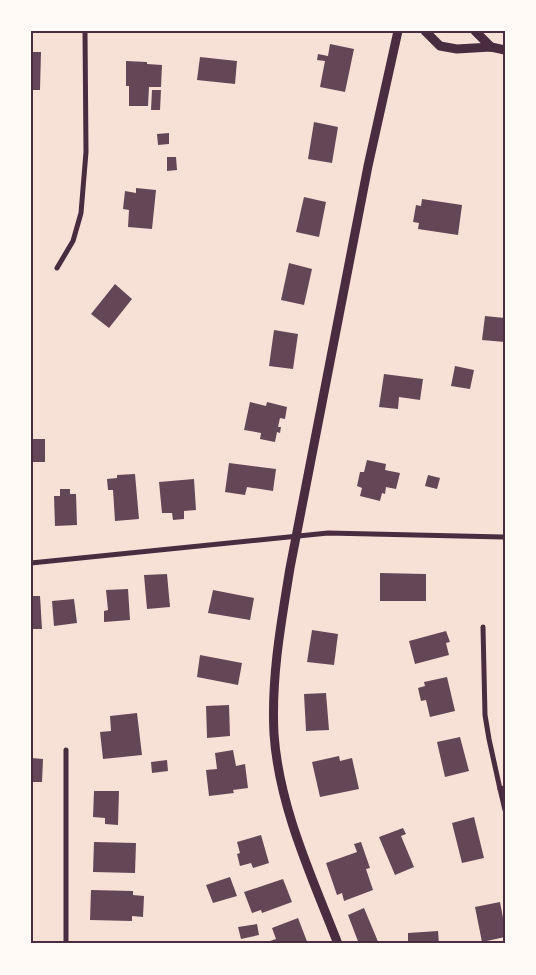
<svg xmlns="http://www.w3.org/2000/svg" width="536" height="975" font-family="'Titillium Web',sans-serif">
	<style>
		.building { fill: #644757 }
		.lines { fill: none; stroke-linecap: round; stroke-linejoin: round }
		.minor { stroke: #4a2c40; stroke-width: 5 }
		.tertiary { stroke: #4a2c40; stroke-width: 9 }
		.neatline { fill: none; stroke: #4a2c40; stroke-width: 2 }
	</style>
	<rect width="100%" height="100%" fill="#f7e1d7"/>
	<g class="building">
		<polygon points="330,44 354,49 345,92 320,87 325,61 317,60 318,54 328,56"/>
		<polygon points="31,52 41,52 40,90 31,90"/>
		<polygon points="200,57 237,61 235,84 197,80"/>
		<polygon points="126,61 147,62 147,64 162,65 161,87 149,87 148,106 129,106 129,86 126,86"/>
		<polygon points="152,90 161,90 160,110 151,110"/>
		<polygon points="314,122 338,127 332,163 308,159"/>
		<polygon points="169,133 169,144 158,145 157,134"/>
		<polygon points="167,157 176,157 177,170 167,171"/>
		<polygon points="136,188 156,190 152,229 128,227 129,210 123,209 125,191 136,193"/>
		<polygon points="304,197 326,202 319,237 296,232"/>
		<polygon points="422,199 462,205 458,235 418,229 419,223 413,222 416,205 421,206"/>
		<polygon points="289,263 312,269 304,305 281,300"/>
		<polygon points="115,284 132,299 109,328 91,314"/>
		<polygon points="485,316 505,318 505,342 482,340"/>
		<polygon points="274,330 298,334 293,369 269,366"/>
		<polygon points="455,366 474,370 470,389 451,386"/>
		<polygon points="384,374 423,379 420,400 399,397 398,409 379,407"/>
		<polygon points="250,402 266,406 267,402 287,407 285,419 280,418 278,427 281,427 280,433 277,432 275,442 260,439 261,433 244,430"/>
		<rect x="31" y="439" width="14" height="23"/>
		<polygon points="367,460 386,464 385,470 400,473 396,489 386,487 385,494 382,493 380,501 360,496 362,488 357,486 360,472 364,472"/>
		<polygon points="229,463 276,469 273,491 247,487 245,495 225,492"/>
		<polygon points="135,474 139,519 115,521 113,490 108,490 107,479 117,478 117,475"/>
		<polygon points="428,475 440,478 437,489 425,486"/>
		<polygon points="194,479 196,510 184,511 184,519 173,520 172,513 162,513 159,482"/>
		<polygon points="60,489 70,489 70,494 76,494 77,525 55,526 54,496 60,496"/>
		<polygon points="380,573 426,574 426,601 380,601"/>
		<polygon points="167,574 170,607 147,609 144,575"/>
		<polygon points="128,589 130,620 104,622 104,611 108,610 106,590"/>
		<polygon points="213,590 254,598 250,620 208,613"/>
		<polygon points="31,596 40,596 42,629 31,629"/>
		<polygon points="74,599 77,623 54,626 52,601"/>
		<polygon points="312,630 338,634 334,665 307,662"/>
		<polygon points="446,631 450,642 446,643 449,655 415,664 409,641"/>
		<polygon points="200,655 242,663 238,685 197,677"/>
		<polygon points="447,677 455,711 430,717 426,700 421,701 418,688 425,686 424,682"/>
		<polygon points="326,693 329,730 306,731 304,694"/>
		<polygon points="229,705 230,736 207,738 206,706"/>
		<polygon points="137,713 142,755 103,759 100,732 111,731 110,716"/>
		<polygon points="460,737 469,771 445,777 437,742"/>
		<polygon points="233,750 236,766 245,764 248,788 233,790 234,793 209,796 206,770 217,769 215,753"/>
		<polygon points="339,756 340,761 352,758 359,789 320,797 312,762"/>
		<polygon points="31,758 43,759 42,782 31,782"/>
		<polygon points="167,760 168,771 152,773 151,762"/>
		<polygon points="94,791 119,791 118,825 105,824 105,818 93,817"/>
		<polygon points="474,817 484,858 462,863 452,823"/>
		<polygon points="403,828 406,834 401,836 414,867 395,875 379,837"/>
		<polygon points="261,835 269,863 253,868 251,863 240,866 237,854 240,853 237,842"/>
		<polygon points="94,842 136,843 135,873 93,872"/>
		<polygon points="361,842 370,868 366,869 373,890 344,901 342,893 337,895 326,863 357,852 354,844"/>
		<polygon points="230,877 237,896 213,903 206,885"/>
		<polygon points="283,879 292,902 262,913 261,910 252,913 244,892"/>
		<polygon points="91,890 133,891 133,895 144,896 143,917 132,916 132,921 90,920"/>
		<polygon points="500,902 505,928 505,937 482,942 475,907"/>
		<polygon points="364,908 379,944 359,944 348,915"/>
		<polygon points="298,918 308,944 271,944 270,941 276,939 272,928"/>
		<polygon points="257,924 259,935 241,939 238,927"/>
		<polygon points="438,931 439,944 408,944 408,933"/>
	</g>
	<g class="lines">
		<g class="minor">
			<polyline points="57,268 73,241 81,213 86,152 85,31"/>
			<polyline points="31,563 328,533 503,537"/>
			<polyline points="483,627 485,715 489,739 500,789"/>
			<polyline points="505,788 500,789 505,810"/>
			<polyline points="66,944 66,750"/>
		</g>
		<g class="tertiary">
			<polyline points="425,31 440,46 457,49 491,47 505,50"/>
			<polyline points="475,31 491,47"/>
			<path d="M338 944C312 877 279 807 274 734 271 678 281 623 290 568L368 166 398 31"/>
		</g>
	</g>
	<rect width="536" height="975" fill="none" stroke="#fffaf5" stroke-width="65"/>
	<rect x="32" y="32" width="472" height="910" class="neatline"/>
</svg>
